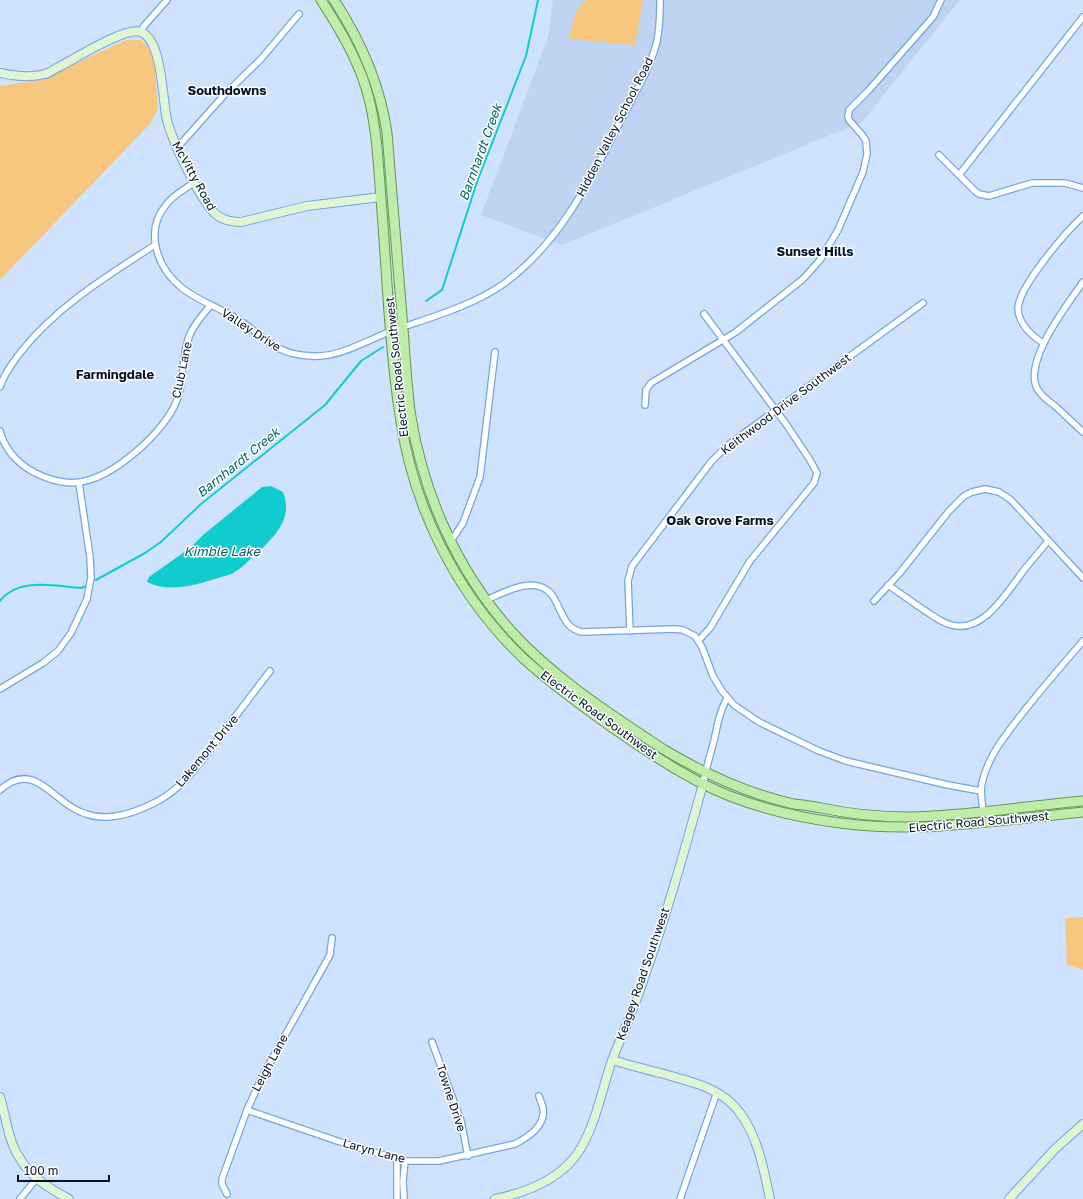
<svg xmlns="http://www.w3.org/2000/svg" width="1083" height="1199" font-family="'Golos Text',sans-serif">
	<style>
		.built { fill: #bed4f2 }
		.green { fill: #f7c780 }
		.water { fill: #11ccce }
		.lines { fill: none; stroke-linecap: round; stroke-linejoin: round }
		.stream { stroke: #11ccce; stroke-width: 2 }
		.street-casing { stroke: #74a4e4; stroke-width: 8 }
		.secondary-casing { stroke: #74a4e4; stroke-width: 10 }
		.primary-casing { stroke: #629757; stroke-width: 11 }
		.street { stroke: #fff; stroke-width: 5.5 }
		.secondary { stroke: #dff5d4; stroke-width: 8 }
		.primary { stroke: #bfeca9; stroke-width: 9 }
		.labels { text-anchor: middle; stroke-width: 3; stroke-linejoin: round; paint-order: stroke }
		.street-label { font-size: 12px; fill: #021128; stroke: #fff }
		.neighbourhood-label { font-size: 13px; font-weight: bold; fill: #021128; stroke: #fff }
		.water-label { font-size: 13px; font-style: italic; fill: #046364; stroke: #fff }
	</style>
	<rect width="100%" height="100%" fill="#cfe3fe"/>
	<polygon class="built" points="553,0 960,0 862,122 562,245 481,215 548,37"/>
	<g class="green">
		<path d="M586 0H643L635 45 569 39C572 26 574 8 586 0Z"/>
		<polygon points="126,40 141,40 148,46 154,61 158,109 150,124 0,280 0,86 39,80"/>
		<polygon points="1083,917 1083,970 1067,965 1065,918"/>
	</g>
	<path class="water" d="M271 486 283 492C294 520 273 538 254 556 248 561 242 568 235 572 231 575 223 576 218 578 196 585 169 593 147 582L149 577 190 548 203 535 262 487Z"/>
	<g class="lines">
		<g class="stream">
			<polyline points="426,301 442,290 477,182 526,56 538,0"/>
			<polyline points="96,580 145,553 161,542 201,504 325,405 361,361 383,347"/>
			<path d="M0 601C18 577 55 586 81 588L86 586"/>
		</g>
		<defs>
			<g id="street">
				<polyline points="141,32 144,26 167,0"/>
				<polyline points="177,148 226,93 261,59 299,14"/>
				<polyline points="939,155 975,191 979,194 989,196 1032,183 1065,183 1083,188"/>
				<polyline points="959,175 1083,17"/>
				<path d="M195 182C185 189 173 195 166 205 144 231 157 268 182 288 198 301 218 307 236 318 265 336 272 354 311 356 338 358 364 342 389 332 425 319 470 307 502 285 560 244 592 177 623 116 635 93 649 70 656 45 660 30 660 15 660 0"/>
				<path d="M1083 282C1068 304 1021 363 1038 390 1042 396 1048 401 1054 405 1064 414 1073 423 1083 432"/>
				<path d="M1043 343C1032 336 1019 324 1018 309 1018 287 1066 232 1083 216"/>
				<path d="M0 387C4 374 12 364 20 353 56 307 107 276 155 245"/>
				<polyline points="645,405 646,390 651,383 736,332 803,279 820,260 838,230 863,172 867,154 866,141 863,136 849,120 848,117 849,110 868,91 933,17 941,0"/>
				<path d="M0 431C5 452 22 468 42 476 54 481 68 484 80 482 114 477 165 432 177 400 185 378 181 353 191 332 196 322 204 313 211 305"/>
				<polyline points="451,541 463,523 480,477 495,352"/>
				<path d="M888 585C900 593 912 602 924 610 932 615 939 621 948 624 982 637 1007 592 1024 570 1032 560 1040 551 1048 541"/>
				<path d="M486 600C505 592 536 574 552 595 556 600 558 607 561 612 566 623 570 629 582 632L675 629 683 630 695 636 702 647 713 676 722 691 734 705 759 722 819 751 846 761 948 785 981 791"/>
				<polyline points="874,601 899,574 949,511 964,496 972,492 985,489 999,492 1011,500 1083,578"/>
				<polyline points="630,631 628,581 632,566 711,462 728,445 923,303"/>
				<polyline points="699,640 710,628 750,561 814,483 817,473 810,460 786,424 704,314"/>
				<polyline points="0,689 43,663 58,651 71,633 87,599 91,577 90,557 79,483"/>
				<path d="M703 784C706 769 710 755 714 741 717 726 720 711 727 698"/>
				<path d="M0 790C35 758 53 804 86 814 109 822 137 812 158 801 184 787 201 761 219 738 236 716 253 693 270 671"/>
				<path d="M997 821 983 811C982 802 980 792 982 783 988 755 1008 732 1025 710 1044 686 1063 664 1083 641"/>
				<polyline points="432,1042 461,1121 468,1156"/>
				<path d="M247 1110 349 1145 405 1161H439L515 1144C528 1137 546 1126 543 1108 542 1104 540 1100 539 1096"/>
				<polyline points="227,1194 222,1184 222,1179 247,1110 263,1075 330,955 332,938"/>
				<polyline points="20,1199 37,1178"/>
				<polyline points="397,1199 397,1159"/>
				<polyline points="404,1199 403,1181 405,1161"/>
				<polyline points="680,1199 717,1092"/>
			</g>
			<g id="secondary">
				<path d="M0 73C14 76 31 78 45 74 50 73 54 69 59 67 74 59 126 26 141 32 163 41 162 99 167 120 172 140 201 204 218 216 225 221 232 222 241 222L307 206 381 197"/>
				<path d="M613 1060C628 1065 644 1069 660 1073 688 1081 722 1087 740 1113 758 1137 764 1170 770 1199"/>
				<path d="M0 1097C6 1117 8 1140 19 1157 30 1177 50 1189 69 1199"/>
				<path d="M495 1199C523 1193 555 1182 574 1158 594 1133 601 1093 611 1063 622 1034 635 1007 644 978 667 914 685 849 703 784"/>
				<polyline points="1009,1199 1055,1149 1083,1124"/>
			</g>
			<g id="primary">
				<path d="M321 0C339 28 356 56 366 88 377 124 378 162 381 199 387 271 389 344 400 416 413 507 456 594 523 658 549 682 578 703 606 723 637 745 668 766 701 783 742 804 794 817 840 823 921 834 1002 820 1083 812"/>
				<path d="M334 0C361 41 380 84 387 133 392 194 397 255 402 316 405 350 406 384 411 417 424 496 458 572 512 632 555 679 610 714 663 749 703 773 748 794 794 804 803 805 812 806 821 808 850 814 878 817 908 817 966 816 1025 806 1083 801"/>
			</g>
		</defs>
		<use href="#street" class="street-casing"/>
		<use href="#secondary" class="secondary-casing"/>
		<use href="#primary" class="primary-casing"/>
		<use href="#street" class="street"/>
		<use href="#secondary" class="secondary"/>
		<use href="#primary" class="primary"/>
	</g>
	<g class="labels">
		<g class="street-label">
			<text transform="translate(615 127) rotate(-63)" y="4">Hidden Valley School Road</text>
			<text transform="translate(194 176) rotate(61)" y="4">McVitty Road</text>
			<text transform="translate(251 330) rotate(33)" y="4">Valley Drive</text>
			<text transform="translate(397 367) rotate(-96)" y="4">Electric Road Southwest</text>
			<text transform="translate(182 370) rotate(-78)" y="4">Club Lane</text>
			<text transform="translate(786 404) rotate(-37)" y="4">Keithwood Drive Southwest</text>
			<text transform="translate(599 715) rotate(36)" y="4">Electric Road Southwest</text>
			<text transform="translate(207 751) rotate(-50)" y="4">Lakemont Drive</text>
			<text transform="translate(979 822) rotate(-5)" y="4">Electric Road Southwest</text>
			<text transform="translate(643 974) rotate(-71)" y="4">Keagey Road Southwest</text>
			<text transform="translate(270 1063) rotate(-62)" y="4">Leigh Lane</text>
			<text transform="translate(451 1098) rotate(72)" y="4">Towne Drive</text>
			<text transform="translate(374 1151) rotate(15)" y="4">Laryn Lane</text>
		</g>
		<g class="neighbourhood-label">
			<text x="227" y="95">Southdowns</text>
			<text x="815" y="256">Sunset Hills</text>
			<text x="115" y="379">Farmingdale</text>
			<text x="720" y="525">Oak Grove Farms</text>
		</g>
		<g class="water-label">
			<text transform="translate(480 152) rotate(-70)" y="5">Barnhardt Creek</text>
			<text transform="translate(238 462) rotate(-39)" y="5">Barnhardt Creek</text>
			<text x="222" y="556">Kimble Lake</text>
		</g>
	</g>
	<path d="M18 1175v6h91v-6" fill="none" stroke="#021128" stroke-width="2"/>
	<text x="24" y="1175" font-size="12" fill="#021128" stroke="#ffffff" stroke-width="3" paint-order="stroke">100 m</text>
</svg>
